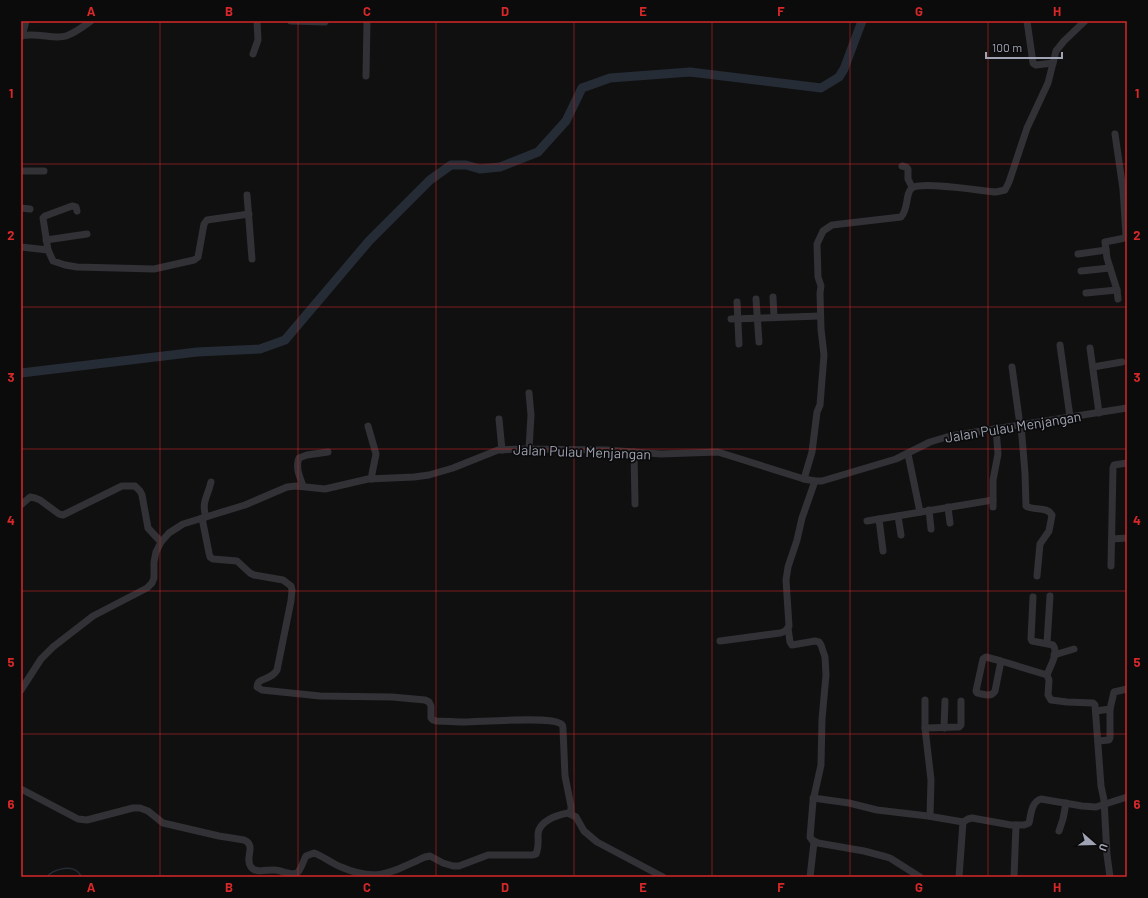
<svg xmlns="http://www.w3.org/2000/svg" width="1148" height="898" font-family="Barlow,sans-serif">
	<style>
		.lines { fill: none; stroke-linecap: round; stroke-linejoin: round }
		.stream { stroke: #262c35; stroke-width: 1.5 }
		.river { stroke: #262c35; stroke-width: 9 }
		.minor { stroke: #313136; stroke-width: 7 }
		.grid { fill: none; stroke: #d62828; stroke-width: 1; stroke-opacity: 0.55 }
		.labels { text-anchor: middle; stroke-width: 3.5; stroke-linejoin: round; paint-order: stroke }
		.street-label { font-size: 14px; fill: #a0a3b3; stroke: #0b0b0c }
		.neatline { fill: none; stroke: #d62828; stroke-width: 1.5 }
		.grid-label { font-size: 13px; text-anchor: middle; font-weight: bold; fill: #d62828 }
	</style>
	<rect width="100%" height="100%" fill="#101011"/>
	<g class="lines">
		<path class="stream" d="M47 877C53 869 70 865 78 872 79 873 80 875 82 877"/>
		<polyline class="river" points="21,373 197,352 260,349 285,340 369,241 430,180 451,165 466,165 480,169 500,167 538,152 566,121 582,88 610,78 690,72 821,88 839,77 844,69 862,21"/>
		<g class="minor">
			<polyline points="291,21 325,22"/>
			<polyline points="1027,21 1033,63 1036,65 1053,63"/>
			<path d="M21 36C37 32 54 40 66 36 75 33 84 26 91 21"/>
			<polyline points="22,36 26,21"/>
			<polyline points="253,54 258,40 257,21"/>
			<polyline points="366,76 367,21"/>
			<polyline points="1115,134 1123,189 1126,236 1125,238 1105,242 1107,258 1117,290 1118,299"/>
			<polyline points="902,166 906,167 908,169 908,179 912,187"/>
			<polyline points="21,171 44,171"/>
			<polyline points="247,195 252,259"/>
			<polyline points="21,208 30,209"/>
			<polyline points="77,211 76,207 72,206 45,216 43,218 48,250 53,261 65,265 77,267 154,269 194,260 198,257 204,224 207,220 249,214"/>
			<polyline points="46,240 87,234"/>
			<polyline points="21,247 48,250"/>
			<polyline points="1078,254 1106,250"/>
			<polyline points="1081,271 1110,268"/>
			<polyline points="1086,293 1117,290"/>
			<polyline points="773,297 774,317"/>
			<polyline points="756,299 759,342"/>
			<polyline points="737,302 739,344"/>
			<polyline points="731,319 820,316"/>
			<polyline points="1060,345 1070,417"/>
			<polyline points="1090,348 1099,413"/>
			<polyline points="1012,367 1020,425"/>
			<polyline points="1093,367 1122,362"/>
			<polyline points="499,419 502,450"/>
			<path d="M1021 425 1025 473 1026 506C1034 511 1047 506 1052 515L1049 531 1040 544 1037 576"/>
			<polyline points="368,426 376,454 371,479"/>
			<polyline points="529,449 531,415 529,393"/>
			<polyline points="634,452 635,504"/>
			<polyline points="908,454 920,512"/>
			<path d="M804 479 812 452 817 412 820 405 824 355 821 329 820 293 821 286 818 277 817 244 823 231 832 225 901 217C909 209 905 193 912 188 921 181 982 191 996 192L1005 190 1009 182 1027 128 1048 83 1056 51 1064 41 1085 21"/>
			<path d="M303 486C300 477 295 468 299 458L307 455 328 452"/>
			<polyline points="21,505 30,497 35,498 40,500 59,514 63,515 122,486 135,486 140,491 142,495 148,528 161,542"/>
			<polyline points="948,507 950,523"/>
			<polyline points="993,507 993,480 998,454 996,428"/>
			<polyline points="929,510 931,529"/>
			<polyline points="898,516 901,535"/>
			<path d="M206 517C201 502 208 496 211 482"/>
			<path d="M202 518 209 553 210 557 213 559 237 561 250 573 254 575 283 580 291 586 292 590 291 601 277 670C271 681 257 677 257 687L262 690 320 696 392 697 425 700 429 702 431 706V718L433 720 436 721C446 721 455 722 464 722 480 722 552 716 561 724 563 725 563 727 563 729L565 776 571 806V814"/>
			<polyline points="879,519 883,551"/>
			<polyline points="867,521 993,500"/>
			<polyline points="1112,539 1127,538"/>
			<polyline points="1111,566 1113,468 1114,465 1127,463"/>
			<path d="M1033 597 1031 639 1032 641 1053 645C1059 653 1050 666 1047 675"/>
			<polyline points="788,628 790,642 792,645 815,641 819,642 821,645 825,657 826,675 822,719 821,765 813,801 810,837 812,840 818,843 864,851 883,856 890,858 920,877"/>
			<path d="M720 641 780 633C785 632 787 630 789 626L786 580 788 567 797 540 802 518 815 481"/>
			<polyline points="1047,643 1050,596"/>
			<polyline points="1054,655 1074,649"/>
			<path d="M1001 661 986 657 983 659 976 691 977 693C984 694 991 698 995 691L1001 661 1047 675 1049 680 1048 695 1051 700 1067 702 1093 703 1095 705 1101 786 1104 800 1107 855 1110 877"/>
			<polyline points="21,690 41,659 53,647 93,616 147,588 152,583 154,578 154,562 156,552 161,542 169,533 183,524 245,505 287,487 296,486 325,489 368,479 414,477 429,475 453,468 498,450 520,449 606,450 661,454 718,452 804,479 815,481 822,481 896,459 930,442 950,436 1127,408"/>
			<polyline points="1096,711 1110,709 1114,692 1127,689"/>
			<polyline points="925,728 925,700"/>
			<polyline points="944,728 945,701"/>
			<polyline points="1098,741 1109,740 1110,738 1110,709"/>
			<path d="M21 789 78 819 87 820 133 808H140L148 811 163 823 219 836 244 840C257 845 244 858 251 867 256 874 268 869 275 870 281 870 291 876 297 873 301 870 303 861 306 856L314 853C323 856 331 863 341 867 378 883 391 872 425 857L430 856 443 863 453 866H459L488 855H532L536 854C539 847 538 841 538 834 539 821 557 815 568 813L576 817 584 831 597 842 663 877"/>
			<path d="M813 798 849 803 877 810 928 816 963 822 968 819 972 818 1011 825H1024L1029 823C1031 815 1031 802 1041 799L1082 806 1096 807 1127 797"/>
			<polyline points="930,816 931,780 925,728 959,727 961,725 961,701"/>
			<polyline points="1059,831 1063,819 1066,803"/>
			<polyline points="810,877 814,842"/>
			<polyline points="959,877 963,822"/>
			<polyline points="1014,877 1016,825"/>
		</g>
	</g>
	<path class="grid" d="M160 21V877M298 21V877M436 21V877M574 21V877M712 21V877M850 21V877M988 21V877M21 164H1127M21 307H1127M21 449H1127M21 591H1127M21 734H1127"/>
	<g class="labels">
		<g class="street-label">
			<text transform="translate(1013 427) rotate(-9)" y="5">Jalan Pulau Menjangan</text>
			<text transform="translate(582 452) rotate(2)" y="5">Jalan Pulau Menjangan</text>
		</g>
	</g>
	<rect width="1148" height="898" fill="none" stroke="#0b0b0c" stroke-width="44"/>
	<g transform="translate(1094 844) rotate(110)" stroke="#0b0b0c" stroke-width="3" paint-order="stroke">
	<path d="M0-3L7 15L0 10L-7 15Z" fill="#a0a3b3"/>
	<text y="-6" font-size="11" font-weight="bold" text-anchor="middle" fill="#a0a3b3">U</text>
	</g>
	<path d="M986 52v6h76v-6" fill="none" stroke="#a0a3b3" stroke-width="2"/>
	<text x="992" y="52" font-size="12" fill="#a0a3b3" stroke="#0b0b0c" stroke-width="3" paint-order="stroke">100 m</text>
	<rect x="22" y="22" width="1104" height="854" class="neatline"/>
	<g class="grid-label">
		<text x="91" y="16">A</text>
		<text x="229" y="16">B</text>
		<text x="367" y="16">C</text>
		<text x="505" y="16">D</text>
		<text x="643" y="16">E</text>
		<text x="781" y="16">F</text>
		<text x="919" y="16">G</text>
		<text x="1057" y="16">H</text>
		<text x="11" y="98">1</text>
		<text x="1137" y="98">1</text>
		<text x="11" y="240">2</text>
		<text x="1137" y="240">2</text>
		<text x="11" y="382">3</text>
		<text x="1137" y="382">3</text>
		<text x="11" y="525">4</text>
		<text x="1137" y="525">4</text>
		<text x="11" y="667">5</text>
		<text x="1137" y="667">5</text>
		<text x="11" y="809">6</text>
		<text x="1137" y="809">6</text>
		<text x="91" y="892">A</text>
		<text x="229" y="892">B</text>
		<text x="367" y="892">C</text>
		<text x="505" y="892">D</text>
		<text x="643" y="892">E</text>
		<text x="781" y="892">F</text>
		<text x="919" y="892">G</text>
		<text x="1057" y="892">H</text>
	</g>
</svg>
